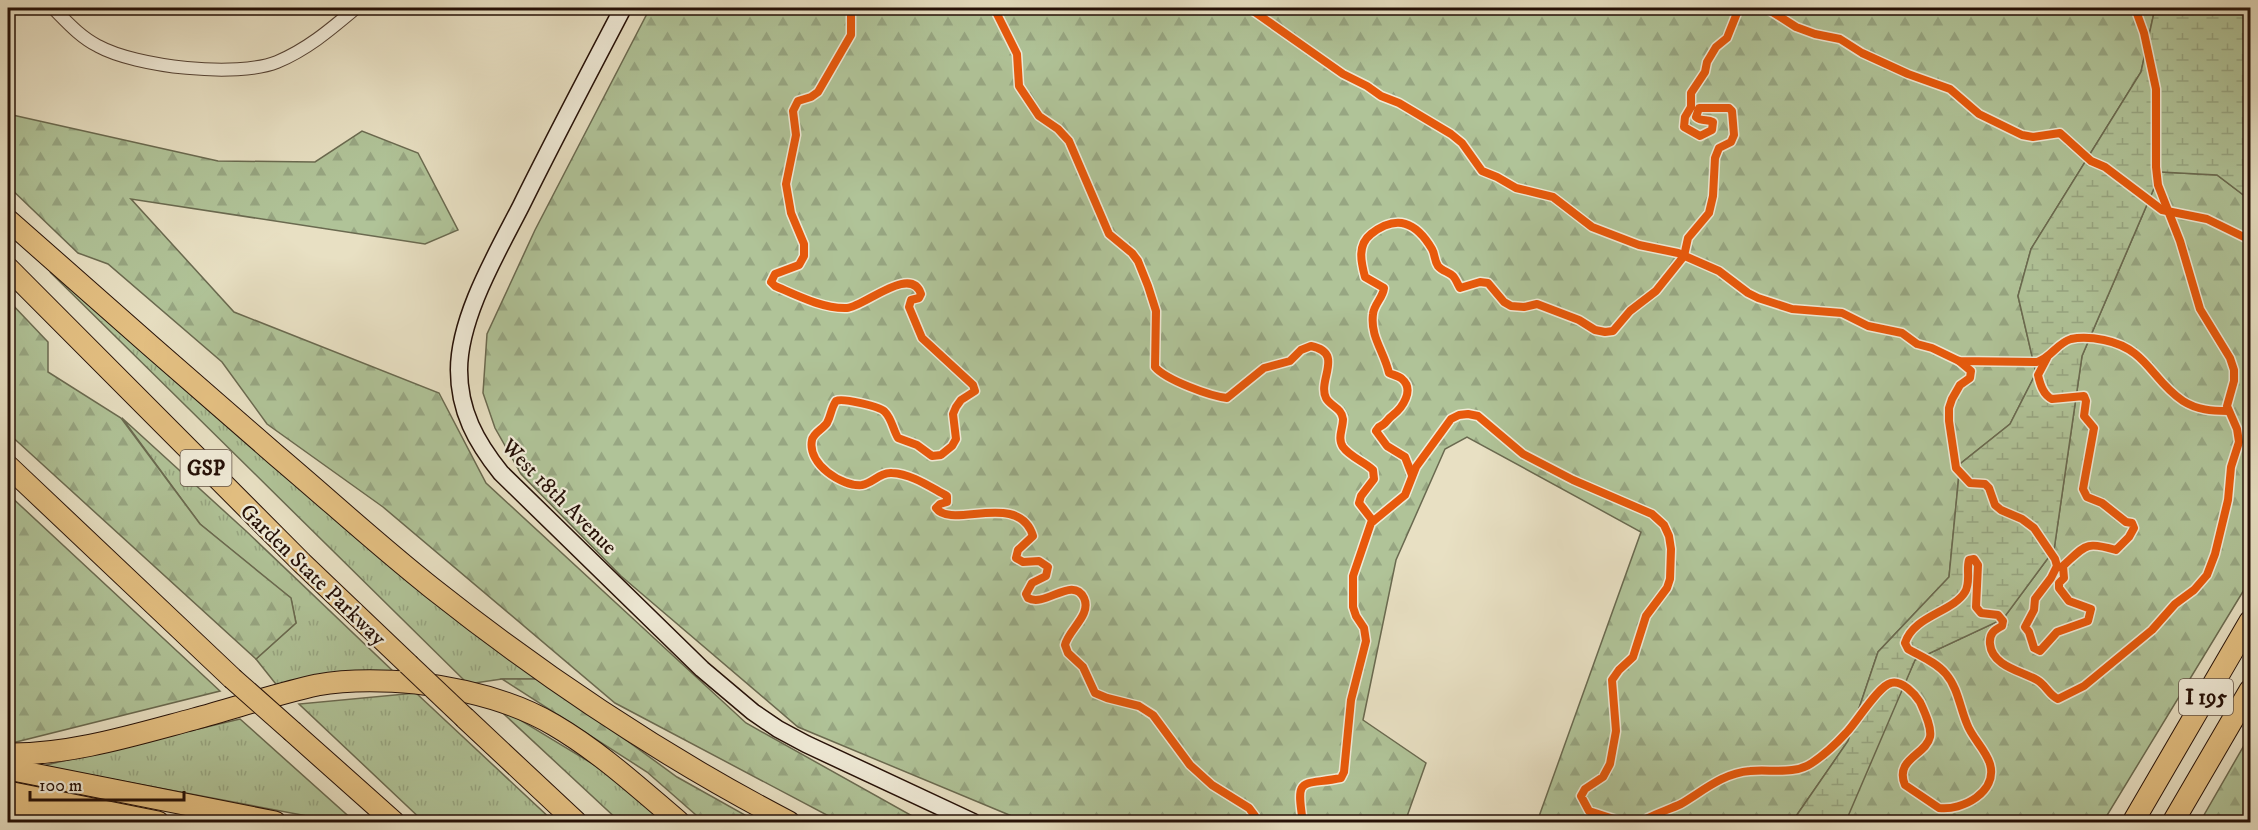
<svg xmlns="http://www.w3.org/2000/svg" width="2258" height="830" font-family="'IM FELL DW Pica',serif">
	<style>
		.grass { fill: url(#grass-tufts); stroke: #6a6a50; stroke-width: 1.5 }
		.forest { fill: url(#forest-firs); stroke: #6a6a50; stroke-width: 1.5 }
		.wetland { fill: url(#wetland-marsh); stroke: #6a6a50; stroke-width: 1.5 }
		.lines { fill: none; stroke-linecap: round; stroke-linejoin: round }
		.street-casing { stroke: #564436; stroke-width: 14 }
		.secondary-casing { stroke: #251007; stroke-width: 19 }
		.highway-casing { stroke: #251007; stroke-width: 23 }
		.street { stroke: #f0ebd8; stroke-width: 12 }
		.secondary { stroke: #f0ebd8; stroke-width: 16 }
		.highway { stroke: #e4c082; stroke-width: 21 }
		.highway-bridge-casing { stroke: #251007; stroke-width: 23; stroke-linecap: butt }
		.highway-bridge { stroke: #e4c082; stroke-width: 21 }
		.cycleway-casing { stroke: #f0ebd8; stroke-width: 11 }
		.cycleway { stroke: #e8590c; stroke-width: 8 }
		.labels { text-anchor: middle; stroke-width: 4.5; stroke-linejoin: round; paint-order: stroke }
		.shield { fill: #f0ebd8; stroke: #625246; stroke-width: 1.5 }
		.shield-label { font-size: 21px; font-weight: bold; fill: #251007 }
		.street-label { font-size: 22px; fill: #251007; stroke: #f0ebd8 }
	</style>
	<defs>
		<pattern id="grass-tufts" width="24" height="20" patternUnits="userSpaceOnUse" patternTransform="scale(1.5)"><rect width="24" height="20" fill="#b0c398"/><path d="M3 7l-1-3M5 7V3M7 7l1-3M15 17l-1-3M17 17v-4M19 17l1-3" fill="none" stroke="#97a682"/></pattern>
		<pattern id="forest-firs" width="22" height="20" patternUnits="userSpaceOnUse" patternTransform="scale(1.5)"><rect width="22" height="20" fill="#b0c398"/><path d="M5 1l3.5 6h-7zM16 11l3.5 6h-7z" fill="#97a682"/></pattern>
		<pattern id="wetland-marsh" width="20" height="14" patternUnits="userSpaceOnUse" patternTransform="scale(1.5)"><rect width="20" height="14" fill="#b0c398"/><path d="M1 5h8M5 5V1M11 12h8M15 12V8" fill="none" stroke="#97a682"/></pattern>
	</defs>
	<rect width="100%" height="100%" fill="#e8e0c3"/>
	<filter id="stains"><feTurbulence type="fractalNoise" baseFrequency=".00333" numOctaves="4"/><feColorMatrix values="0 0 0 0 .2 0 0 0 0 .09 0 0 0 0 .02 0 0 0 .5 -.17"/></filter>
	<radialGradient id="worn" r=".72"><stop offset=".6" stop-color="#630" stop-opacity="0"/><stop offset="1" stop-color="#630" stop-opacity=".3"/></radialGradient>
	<g class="grass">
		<polygon points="50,272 542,679 502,679 468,684"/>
		<polygon points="122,418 246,531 396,674 279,688 256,659 296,623 291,599 200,524"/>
		<polygon points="416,693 554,822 424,822 299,704"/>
		<polygon points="492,703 611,775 666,822 620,822"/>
		<polygon points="240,719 355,822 339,822 42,766"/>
	</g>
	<g class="forest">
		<polygon points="650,8 2155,8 2141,72 2031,249 2018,296 2036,373 2010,424 1960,464 1949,577 1878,652 1848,741 1792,822 1537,822 1641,532 1467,437 1445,449 1396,560 1363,720 1426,763 1405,822 1026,822 798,727 621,576 521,474 495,428 483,393 487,334 535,230"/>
		<polygon points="8,114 218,161 315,162 362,131 418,153 458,230 425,244 131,199 234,312 439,393 486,483 746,723 923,822 840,822 615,703 383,507 267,424 222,362 108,264 78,253 8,186"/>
		<polygon points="2161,172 2217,175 2250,200 2250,580 2103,822 1843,822 1915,660 2003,619 2054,550 2082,356"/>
		<polygon points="8,300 48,342 48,372 121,418 200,524 291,598 296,623 256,659 8,433"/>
		<polygon points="8,494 220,691 8,744"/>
		<polygon points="502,679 542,679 677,777 745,815 750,822 704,822 647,772"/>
		<polygon points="2250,735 2250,822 2200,822"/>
	</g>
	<polygon class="wetland" points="2155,8 2250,8 2250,200 2217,175 2161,172 2082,356 2054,550 2003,619 1915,660 1846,821 1792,822 1848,741 1878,652 1949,577 1960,464 2010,424 2036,373 2018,296 2031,249 2141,72"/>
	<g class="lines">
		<defs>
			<path id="street" d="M53 8C67 22 80 37 98 46 136 67 237 78 277 62 308 49 331 29 356 8"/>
			<path id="secondary" d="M623 8C589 73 554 139 521 206 497 253 459 317 459 370 459 411 476 442 501 473L702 669 753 712 778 729 806 744 973 822"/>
			<g id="highway">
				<path d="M8 220C97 299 187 378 277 456 329 500 379 546 432 588 544 677 662 756 789 822"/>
				<polyline points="8,268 302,563 408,664"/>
				<polyline points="8,466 232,678"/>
				<polyline points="465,718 576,822"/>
				<polyline points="293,732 394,822"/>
				<path d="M8 754C70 755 134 735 194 719 235 708 276 694 317 685 350 679 383 680 416 683 464 689 512 700 554 725 600 752 639 788 679 822"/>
				<polyline points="8,769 275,822"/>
				<polyline points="8,792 158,822"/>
				<polyline points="22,808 74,822"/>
				<polyline points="2133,822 2250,621"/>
				<polyline points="2173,822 2250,690"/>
			</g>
		</defs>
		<use href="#street" class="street-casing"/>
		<use href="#secondary" class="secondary-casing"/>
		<use href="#highway" class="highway-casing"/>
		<use href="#street" class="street"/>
		<use href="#secondary" class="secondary"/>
		<use href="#highway" class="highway"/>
		<defs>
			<g id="highway-bridge">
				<polyline points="408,664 465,718"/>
				<polyline points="232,678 293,732"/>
			</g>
		</defs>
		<use href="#highway-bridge" class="highway-bridge-casing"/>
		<use href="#highway-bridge" class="highway-bridge"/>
		<defs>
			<g id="cycleway">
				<path d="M851 8V35L818 92 811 97 798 101 793 111 796 135 786 184 791 213 804 244V256L799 265 775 274 771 282 775 286C796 295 823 309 847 308 864 307 911 264 921 294L919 298 911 300 909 307 922 338 973 385 975 391 961 400 956 407 953 414 956 439 952 446 941 455 932 456 917 445 898 438C893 430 892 419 885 412 880 406 842 398 836 401 831 408 831 416 827 423 823 429 813 433 812 440 807 464 842 487 862 485 873 483 880 472 892 473 912 474 930 487 947 496V502L940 504 936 508C951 530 1019 490 1033 536L1018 550 1016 558 1023 562 1039 561 1048 567 1046 576 1032 583 1026 594 1028 598C1045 608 1073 575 1084 598 1092 615 1068 630 1065 645L1068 653 1083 667 1095 693 1107 698 1139 706 1153 715 1190 765 1212 785 1249 808 1255 816V822"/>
				<path d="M994 8 1017 54 1019 86 1039 116 1058 129 1069 141 1109 234 1132 253 1138 261 1148 286 1156 311 1155 367C1166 380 1210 396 1227 398L1264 368 1290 361 1301 350 1311 346C1345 353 1317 380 1326 398 1330 406 1342 408 1343 419 1343 429 1337 438 1343 447 1350 457 1365 462 1373 470L1374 479 1361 496 1359 503 1373 521"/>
				<path d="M1249 8 1343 74 1367 86 1381 96 1399 103 1451 134 1462 143 1482 171 1497 177 1516 188 1553 197 1592 227 1639 245 1678 253 1719 271 1748 293 1758 298 1792 309 1842 313 1868 326 1902 333 1917 344 1932 348 1959 361 2037 362C2051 358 2057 343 2071 339 2081 337 2094 338 2104 340 2148 349 2151 380 2183 401 2197 410 2212 411 2228 411"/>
				<polyline points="1766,8 1796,27 1815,34 1840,39 1862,53 1908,74 1950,89 1979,114 2022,135 2033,137 2060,133 2091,161 2105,167 2162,210 2207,219 2250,240"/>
				<path d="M1959 361 1971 371 1970 378 1960 385 1952 399 1949 408V421L1956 468 1970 483 1985 484 1989 488 1995 505 2001 510 2022 519 2034 528 2055 559 2057 566 2051 578 2035 599 2034 610 2025 627 2029 632 2034 648 2040 651 2057 632 2088 621 2091 609 2069 601 2059 588V583L2064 578 2063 566C2086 545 2085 541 2116 550L2129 537 2134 528 2132 523 2126 522 2102 503 2087 497 2083 489 2094 428 2084 416 2086 401 2084 396 2052 399C2043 395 2040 384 2038 375L2047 358"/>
				<path d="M1412 475 1405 457 1387 446 1376 431 1379 427C1387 424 1386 420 1393 415 1402 408 1415 390 1402 379 1399 376 1393 375 1389 373 1384 351 1370 337 1373 314 1374 304 1383 298 1384 288L1365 277C1361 262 1357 245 1371 234 1397 214 1416 222 1432 249 1435 254 1434 260 1438 266 1442 271 1449 272 1453 276 1456 279 1458 285 1460 288L1480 282 1488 283 1504 302 1511 306 1524 307 1537 304 1579 320 1595 330 1605 332 1613 331 1630 311 1656 291 1684 256 1688 238 1709 213 1713 196 1715 158 1719 148 1731 142 1734 135 1732 111 1729 108H1699L1696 117C1702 122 1707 119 1713 122L1712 130 1700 136 1684 127 1685 117 1691 107V93L1705 72 1707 62 1716 47 1727 38 1739 8"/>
				<path d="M1303 822C1295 774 1302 786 1341 778L1344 772 1351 700 1366 641 1364 628 1356 616 1353 607V576L1371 523 1405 495 1416 467 1451 419 1459 415 1468 414 1478 416 1523 454 1573 480 1652 514 1664 525 1669 536 1671 549 1670 579 1667 588 1646 616 1633 657 1619 670 1612 680 1616 731 1610 764 1603 777 1585 789 1581 796 1589 811 1623 822"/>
				<path d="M1644 822 1648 818C1658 813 1670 809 1681 804 1703 791 1723 773 1750 771 1770 769 1795 775 1812 763 1824 755 1836 744 1846 733 1857 722 1878 686 1891 683 1902 680 1915 694 1920 702 1924 711 1932 727 1930 737 1926 755 1894 759 1905 785L1939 808C1962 811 1998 792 1990 764 1986 750 1972 738 1967 724 1960 708 1958 688 1946 674 1936 662 1920 656 1908 649L1905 643C1913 616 1953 612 1965 592 1971 582 1966 570 1969 560L1974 559 1978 565 1976 607 1981 613 1998 615 2003 621 2002 626C1994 630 1989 634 1990 644 1992 666 2021 671 2037 680 2046 685 2049 695 2058 699L2084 686 2152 630 2175 604 2194 590 2207 575 2215 554 2228 500 2231 467 2239 442 2237 429 2227 406 2234 381V370L2230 358 2200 309 2180 241 2158 185 2156 167V89L2144 33 2135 8"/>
			</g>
		</defs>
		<use href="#cycleway" class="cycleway-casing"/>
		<use href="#cycleway" class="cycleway"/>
	</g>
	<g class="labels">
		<g class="shield">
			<rect x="180.5" y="450" width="51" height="36" rx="4.5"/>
			<rect x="2179" y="679" width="54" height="36" rx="4.5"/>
		</g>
		<g class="shield-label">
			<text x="206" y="475">GSP</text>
			<text x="2206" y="704">I 195</text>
		</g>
		<g class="street-label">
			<text transform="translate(560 496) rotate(45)" y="8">West 18th Avenue</text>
			<text transform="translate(314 574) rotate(44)" y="8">Garden State Parkway</text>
		</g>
	</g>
	<rect width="2258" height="830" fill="none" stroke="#e8e0c3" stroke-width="30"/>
	<rect x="9" y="9" width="2240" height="812" fill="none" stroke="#251007" stroke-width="3"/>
	<rect x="15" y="15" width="2228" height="800" fill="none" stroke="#251007" stroke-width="1.5"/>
	<path d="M30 791v9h154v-9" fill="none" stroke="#251007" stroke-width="3"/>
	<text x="39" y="791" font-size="18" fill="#251007" stroke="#f0ebd8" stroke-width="4.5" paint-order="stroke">100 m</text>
	<rect width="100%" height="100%" filter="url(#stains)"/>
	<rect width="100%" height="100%" fill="url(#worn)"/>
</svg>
